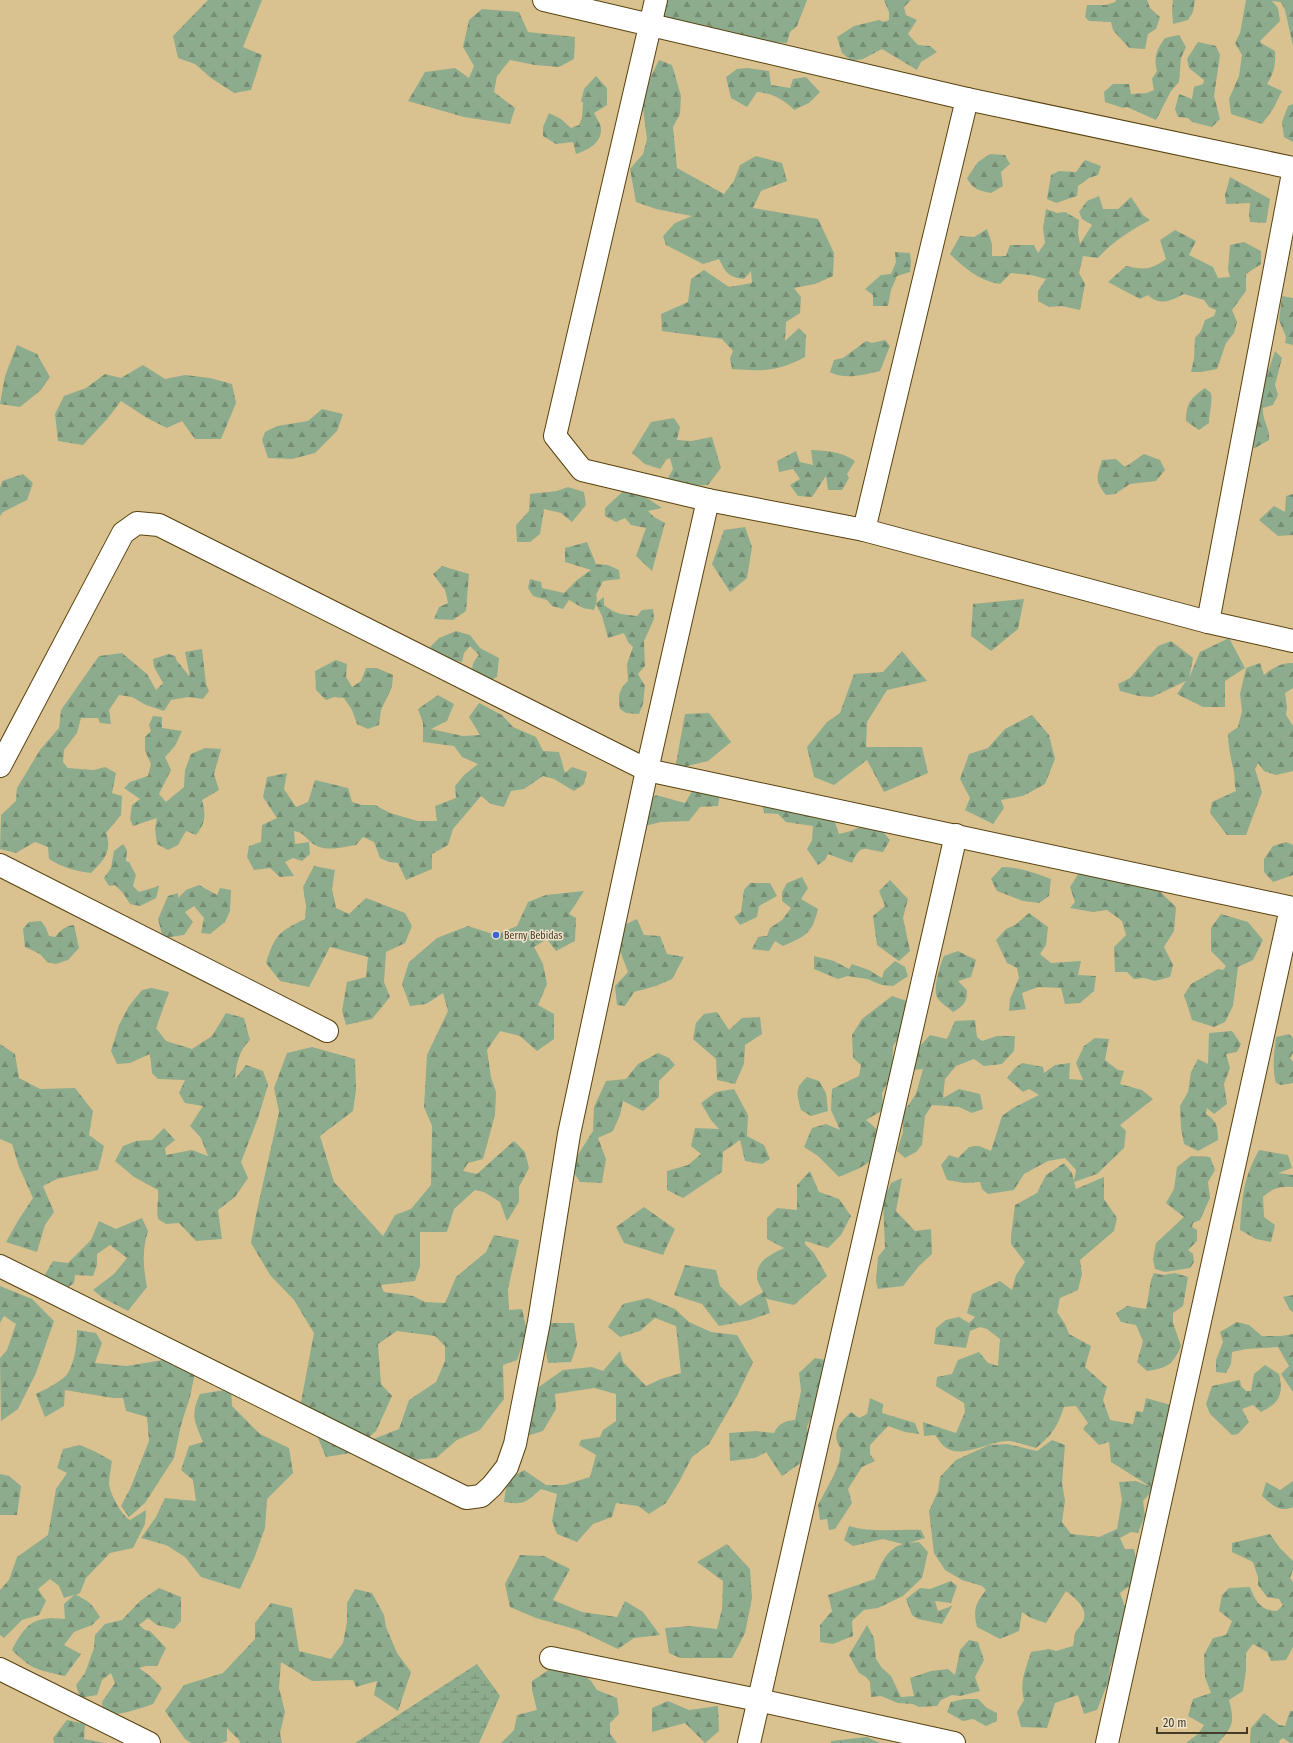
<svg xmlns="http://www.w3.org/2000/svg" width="1293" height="1743" font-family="'Fira Sans Condensed',sans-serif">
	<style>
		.forest { fill: url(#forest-firs) }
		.wetland { fill: url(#wetland-marsh) }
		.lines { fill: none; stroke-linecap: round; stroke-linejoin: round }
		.street-casing { stroke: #57420f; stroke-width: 24 }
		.street { stroke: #fff; stroke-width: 22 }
		.poi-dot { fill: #3864d5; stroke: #f0e4cb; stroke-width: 1.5 }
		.labels { text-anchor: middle; stroke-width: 3; stroke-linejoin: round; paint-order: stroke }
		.poi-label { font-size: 10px; fill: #453b26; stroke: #f0e4cb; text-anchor: start }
	</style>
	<defs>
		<pattern id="forest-firs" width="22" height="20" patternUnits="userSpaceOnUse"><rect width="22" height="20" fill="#8dab8d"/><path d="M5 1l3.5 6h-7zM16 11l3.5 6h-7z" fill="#758c73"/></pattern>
		<pattern id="wetland-marsh" width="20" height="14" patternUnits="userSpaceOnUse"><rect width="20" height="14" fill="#8dab8d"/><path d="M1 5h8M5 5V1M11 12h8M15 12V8" fill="none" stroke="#758c73"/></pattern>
	</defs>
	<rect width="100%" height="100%" fill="#dac290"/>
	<g class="forest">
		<polygon points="208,0 262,0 243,47 262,55 251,90 234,93 211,78 195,64 178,58 173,36"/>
		<polygon points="666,0 807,0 797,26 790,32 787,43 769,42 714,31 709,26 661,19 667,5"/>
		<polygon points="884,0 911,0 904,7 906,15 917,20 908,34 918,45 930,46 937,52 921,62 917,70 882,49 863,59 852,61 842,53 837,37 854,26 879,20 884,22 889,20 889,12"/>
		<polygon points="1116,0 1147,0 1150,8 1160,17 1156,29 1148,34 1145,49 1129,48 1113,30 1111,22 1089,21 1085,17 1087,5 1106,5 1115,2"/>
		<polygon points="1173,0 1195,0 1193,12 1188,20 1173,24 1172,10"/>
		<path d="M1246 0H1293V46L1285 10 1281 2 1272 1 1278 8 1280 21 1260 41 1261 43 1275 51C1276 64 1274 73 1267 84L1282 91 1273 109 1262 124 1231 114 1229 99 1239 76 1242 55 1235 43 1240 33Z"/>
		<polygon points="482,9 519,12 528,32 575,37 574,59 559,67 535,65 510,60 497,76 494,92 515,108 510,124 464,117 408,101 425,72 455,68 469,78 474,66 463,47 469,20"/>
		<path d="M1179 35 1186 47 1181 58 1179 82 1171 91 1156 120 1127 107 1123 108 1105 102 1104 92 1113 84H1129L1131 94 1147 93 1154 90 1152 79 1157 71C1153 57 1157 49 1165 38Z"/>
		<polygon points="1198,42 1216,46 1220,55 1214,96 1220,119 1212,127 1192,122 1188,118 1178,117 1175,109 1179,94 1192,99 1194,87 1203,84 1204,80 1189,68 1187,59"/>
		<path d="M659 60 672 65 681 96 680 114 673 127 677 168 724 194 734 181 740 165 756 156 782 163 787 181 761 191 753 208 818 219 834 253 833 276 815 284 794 288 801 297 800 313 786 322 785 341 799 328 806 335 805 357C777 372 763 371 732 369L730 358 733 351 722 339 662 331 661 314 688 302 691 279 704 270 729 287 752 283 751 271 744 279C728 277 726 273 719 259L703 264 666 245 663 236 675 223 692 216 656 209 636 202 630 169 643 154 647 139 643 108 646 87Z"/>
		<path d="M747 68 769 71 771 85 790 88 793 79 806 77 820 92 809 103 794 110C785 100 771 93 757 92L747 107 731 98 726 77 737 69Z"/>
		<path d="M596 76 607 88V105L594 113C596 117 600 123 601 128 602 143 588 150 576 154L573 142 556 144 543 136V127L549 113 561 119 571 128 579 125 582 118 583 103 581 101 584 89Z"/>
		<polygon points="1293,104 1293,142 1284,137 1282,122 1288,106"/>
		<path d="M990 154 1005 155 1010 164 1001 172 1003 186 991 193C980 191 972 189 967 178L978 162Z"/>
		<polygon points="1085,160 1101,166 1098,175 1089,178 1078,186 1077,196 1056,203 1047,199 1051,175 1059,171 1076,172"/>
		<polygon points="1230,177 1270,199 1266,223 1250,222 1249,214 1250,203 1226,204 1225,195"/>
		<path d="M1099 196 1103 209H1118L1131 197 1143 215 1150 220C1131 230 1112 242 1098 258L1083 256 1079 273 1085 284 1080 310 1062 306 1049 307 1038 301V291L1046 279 1031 275 1011 273 1000 284C980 281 964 268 950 254L960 236 974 237 987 229 992 244V256H1006L1010 245H1034L1038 253 1045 243 1043 228 1046 209 1057 213 1065 212 1079 220 1078 233 1080 244 1092 225 1082 219 1079 212 1087 201Z"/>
		<path d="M1175 230 1196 241 1189 255 1213 267 1218 278 1230 277 1228 270 1230 245 1244 242 1261 251V264L1246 274V291L1232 310 1237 322 1234 333 1226 343 1217 369 1201 372H1191L1194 359 1195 338 1201 331 1205 320 1214 316 1216 310 1209 307 1204 300 1184 294C1172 300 1160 307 1148 295L1140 299 1108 282 1126 266C1144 270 1151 270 1166 259L1160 240Z"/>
		<polygon points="895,252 910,253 911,262 910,272 897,276 891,290 888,306 873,306 873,295 865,289 881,275 891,274 896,262"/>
		<polygon points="1282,296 1293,298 1293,345 1285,343 1286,337 1279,320"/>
		<path d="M885 340 890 346 880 371C864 375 843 380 830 372L834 360 843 358 866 341 872 343Z"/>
		<polygon points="17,345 37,354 50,377 41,390 20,407 0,404 5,376"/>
		<path d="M1275 351 1282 358 1275 385 1278 395 1273 405 1263 408C1262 421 1270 427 1269 440L1255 448 1239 445 1256 394 1264 385 1263 374 1269 369Z"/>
		<polygon points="143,365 165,379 185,375 210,378 232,384 236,403 221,439 195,439 182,421 167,428 147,418 121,401 108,418 83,445 58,441 55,414 64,396 86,388 105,374 121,378"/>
		<path d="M1205 388 1211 393C1213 403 1209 412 1209 423L1199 430 1186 421C1186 403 1191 398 1205 388Z"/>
		<polygon points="322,409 343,414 337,431 315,453 292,459 268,458 262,440 265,432 277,426 308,421"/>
		<polygon points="674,418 680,427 677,440 691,441 712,437 721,468 708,485 687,486 668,478 673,469 670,458 666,460 660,469 645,464 632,453 651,422"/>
		<path d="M811 450C827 451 841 451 855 461L847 474 849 478 842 490H828L826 476 812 497 798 496 790 485 800 479 793 469 779 472 777 461 796 451 800 462 813 465Z"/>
		<path d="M1144 454 1160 460 1165 470 1156 481 1130 484 1115 494 1106 495C1094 479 1097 478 1102 460L1116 459 1125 467Z"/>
		<polygon points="23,474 33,483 27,500 3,512 0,516 0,488 2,481"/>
		<polygon points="632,483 644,496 662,508 648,511 654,517 665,523 652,571 636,556 646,528 631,525 625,518 616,522 605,516 605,508"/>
		<polygon points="568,487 584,492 586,505 572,522 561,513 544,509 540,534 530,542 517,542 516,525 529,511 530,494 557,491"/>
		<polygon points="1293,494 1293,535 1278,536 1259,520 1274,506 1285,512 1286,496"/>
		<polygon points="745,527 752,547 747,578 730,592 712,564 724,530"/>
		<path d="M587 542 596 564 608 565 619 570 620 579 603 581 596 595 597 598 596 603 604 597V605C617 615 621 614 637 616L642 610 653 609 654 619 644 641 645 666 638 674 645 686 643 704 639 714 626 713 620 709C618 697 618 690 628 681L627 664 633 647 628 642 624 633 608 638 602 616 596 604 594 610 583 608 569 600 563 609 552 606 547 600 533 596 528 588 530 579 541 582 542 588 564 593 577 580 591 570 565 562V548Z"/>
		<polygon points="442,566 469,574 466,611 453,620 434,619 439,607 448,603 445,590 433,574"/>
		<polygon points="1024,599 1018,629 991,651 971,636 973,604"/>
		<path d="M456 631 470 635 480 648 499 658 497 677 478 686C471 674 469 666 479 655L470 646 464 653 462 662 443 658 430 647 439 638Z"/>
		<polygon points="1229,638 1245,668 1225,681 1225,707 1203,707 1177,694 1186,681 1152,697 1139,696 1120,691 1118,684 1130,678 1158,646 1171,641 1193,658 1189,678 1200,652"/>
		<path d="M202 649 206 684 209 691 203 699 188 697 171 700 164 711 146 705 132 697 119 695 109 710 111 724 100 723 98 718H81L77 733 64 750 63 762 68 768 94 770 105 767 116 773 112 793 122 796 121 815 106 833C113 851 103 861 91 873 76 871 63 868 49 859L48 847 35 842 16 853 0 849 1 815 16 801 17 788 40 750 59 728 61 710 99 656 122 653 147 674 156 690 163 683 154 667 153 659 169 654 175 656 177 661 190 677 185 652Z"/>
		<polygon points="902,651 927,681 887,690 867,722 866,747 922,747 928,773 884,792 867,760 834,785 814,777 807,747 827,722 840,713 854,674 883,672"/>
		<polygon points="336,660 347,664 346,677 352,687 361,681 366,668 377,668 393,675 392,687 381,710 379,725 368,729 357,724 352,710 344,698 334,697 326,700 316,690 315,671"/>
		<path d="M1260 663 1264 675C1272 668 1283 662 1293 663V688L1285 693 1287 707 1286 715 1293 726V771L1276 775 1264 771 1258 763 1255 769 1262 792 1246 835H1227L1210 813 1212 802 1236 791C1234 785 1235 779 1234 772 1231 759 1228 747 1228 734L1238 727 1242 711 1240 694 1246 668Z"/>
		<path d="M438 695 454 704 447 721 431 729 463 736 480 735 469 717 479 703 502 715 513 727 536 737 543 751 559 752 565 773 572 767 587 772 584 784 574 791 554 779 543 776 524 789 511 791 504 807 491 804 481 796 453 829 448 845 432 854V869L406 880 398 863 389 862 380 858 374 842 363 837 356 845C343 847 327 852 315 845 306 840 306 833 294 831L295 844 309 842 310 854 302 861 293 858 285 862 294 876 280 877 270 868 254 870 247 857 249 846 261 842 262 825 277 818 263 797 267 777 287 773 284 789 296 807 308 802 315 780 348 788 352 802 362 805H375L390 813 418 821H437L435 806 456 798 455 786 464 775 478 764 462 757 454 746 423 742V723L418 709Z"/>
		<polygon points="709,713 731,742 708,761 675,769 685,714"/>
		<polygon points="1032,715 1049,735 1055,759 1045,784 1023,796 1001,800 1004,808 993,824 965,810 970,798 960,779 969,754 988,748 1005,729"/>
		<path d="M153 716 162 717V728L182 731 175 746 165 757 171 770 159 794 166 802 184 787 185 770 191 754 205 748 221 749 214 774 219 790 202 800C206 815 206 822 196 835L186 831 178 845 168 850 157 844 155 829 157 818 133 826 130 819 132 805 140 799 124 788 130 782 148 776 151 764 145 751V737L151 731 149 725Z"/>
		<polygon points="694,788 720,793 718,806 700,807 689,821 661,822 645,826 642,807 656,795 685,803"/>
		<path d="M775 803 832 813 839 834 851 831 862 826H878L890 840 883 852C863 850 862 842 852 863L828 854 825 860 818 865 807 849 812 840 813 826 786 822 778 814 764 813 763 807Z"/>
		<polygon points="1286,842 1293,845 1293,875 1273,882 1264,872 1264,859 1273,846"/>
		<polygon points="123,844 127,850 126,861 129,862 136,875 133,886 139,892 159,886 156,898 140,906 130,904 123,893 115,885 109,886 104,878 111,868 114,851"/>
		<polygon points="1084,865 1150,882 1176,907 1174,931 1164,947 1173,965 1170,977 1155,981 1144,978 1134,979 1127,972 1115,972 1114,947 1126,935 1122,921 1107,910 1093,912 1070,908 1075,902 1070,887"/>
		<path d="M314 866 335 870 332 889 336 908 349 914 366 898 405 913 412 926 405 943 386 952 384 982 390 997 372 1019 346 1025 342 1011 347 982 366 977 368 957 330 947 309 987 280 981 266 963C275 935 278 932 305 919L306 906 303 887Z"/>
		<path d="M1002 867C1020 867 1035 873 1051 879L1049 896 1039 903 1023 901 997 891 991 879Z"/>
		<path d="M802 877 808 888 801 899 818 909C812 934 806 936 783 946L775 941 769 951 752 949 758 937 767 936 770 928 782 920 791 908 782 901V892L787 883Z"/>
		<polygon points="890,880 908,899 903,918 910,951 899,961 877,945 873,916 885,906 879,891"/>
		<polygon points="750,883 770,883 777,896 759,906 757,917 740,925 734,917 741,912 744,890"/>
		<polygon points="199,885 217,895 220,888 231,890 230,911 225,922 210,934 201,933 204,918 194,906 185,912 193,922 184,935 163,938 158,919 168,896 178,893 178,898 186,890"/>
		<polygon points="584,891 569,914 576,918 575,941 556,951 547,939 534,947 543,964 547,984 538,1005 554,1014 554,1039 537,1051 520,1036 500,1031 487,1050 491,1077 496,1092 495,1115 483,1159 468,1163 463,1171 477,1174 514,1141 525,1152 529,1168 519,1187 519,1202 507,1221 500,1202 484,1192 475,1190 454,1209 447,1232 420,1232 420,1266 415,1281 381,1285 384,1292 413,1296 425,1302 445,1303 456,1277 486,1252 494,1235 519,1240 508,1289 509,1310 522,1309 527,1332 517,1360 503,1365 504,1399 480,1430 457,1440 436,1458 413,1460 390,1471 371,1465 371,1440 399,1429 409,1400 436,1382 445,1361 445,1346 435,1336 397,1331 378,1344 381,1384 392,1396 376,1431 361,1444 363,1451 326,1457 309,1417 301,1402 314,1333 294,1300 270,1275 251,1243 257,1210 279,1112 274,1088 287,1053 312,1047 355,1059 356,1090 353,1111 320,1136 334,1182 383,1236 395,1215 411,1209 431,1185 432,1126 424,1107 427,1055 448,1011 443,993 426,1004 410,1006 402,984 409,962 437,938 468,926 496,935 517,926 528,902 546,895"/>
		<polygon points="1029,913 1048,927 1046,945 1040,954 1051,963 1081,961 1078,975 1096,976 1094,991 1080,1003 1065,1004 1061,988 1038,987 1022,993 1026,1009 1009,1011 1010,999 1019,978 1017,968 1007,963 996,940 1006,929 1015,925"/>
		<polygon points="1221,914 1248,922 1263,940 1253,960 1238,967 1233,1006 1225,1022 1214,1027 1192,1020 1184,995 1191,984 1218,969 1223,970 1226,966 1211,951 1211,928"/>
		<polygon points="637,919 644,935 660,936 667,954 684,957 672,979 656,986 634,992 625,1006 617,1005 615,986 628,972 616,940 624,925"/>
		<path d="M41 921 46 928 49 936 55 937C61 930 65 926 74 925L79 948 68 960 56 964 47 962 40 954 25 947 23 929 29 922Z"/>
		<path d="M958 951 976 960 971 977 958 981 967 990C967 1002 964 1006 953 1012 949 1008 942 1004 938 999 932 990 940 965 944 956Z"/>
		<polygon points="814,956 834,961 849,969 852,964 869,970 882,978 884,971 895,961 905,967 908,976 893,986 882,985 867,979 848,976 838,979 814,969"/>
		<path d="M152 988 169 992 156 1028 166 1041 192 1049 212 1036 226 1013 244 1018 250 1040C239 1050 236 1065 235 1079L246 1065 263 1071 268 1085 258 1118 241 1162 248 1178 235 1197 218 1210 222 1239 196 1241 179 1223 166 1224 158 1219C156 1206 159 1201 158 1190L134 1177 115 1161 123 1146 136 1141 152 1140 164 1128 175 1140 165 1148 166 1155 192 1150 208 1156 201 1138 190 1126 203 1106 185 1103 179 1093 185 1080 158 1079 152 1073 150 1054 130 1063 117 1064 111 1051 119 1025 129 1006 142 990Z"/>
		<polygon points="892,996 910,1002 904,1030 893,1046 892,1074 882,1093 883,1110 866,1120 879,1131 876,1157 860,1168 839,1177 818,1156 804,1147 812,1128 826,1124 840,1130 831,1110 832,1089 859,1076 861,1065 853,1058 852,1035 862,1019"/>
		<polygon points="717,1012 729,1030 742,1018 760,1017 762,1034 745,1045 744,1064 735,1084 717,1080 716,1059 693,1039 696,1023 704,1014"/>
		<polygon points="975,1020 977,1037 982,1041 997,1036 1015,1036 1014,1051 1002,1064 984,1066 974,1059 956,1066 945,1079 943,1098 959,1089 980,1094 983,1109 972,1113 959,1107 932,1105 925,1116 922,1145 916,1152 905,1158 897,1151 903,1132 903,1113 916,1094 923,1069 913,1070 917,1049 930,1035 947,1039 955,1021"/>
		<path d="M1232 1031 1241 1044 1237 1052 1226 1054 1230 1068 1224 1084 1227 1104 1214 1114 1207 1108 1206 1114C1217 1121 1218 1127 1218 1140L1198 1151 1184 1144 1181 1128 1180 1106 1188 1092 1191 1072 1198 1059 1208 1064 1209 1033Z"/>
		<path d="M1289 1034 1293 1038V1053L1290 1058 1293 1062V1083L1281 1085 1276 1083C1272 1069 1274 1053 1276 1037Z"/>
		<path d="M1095 1038 1109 1039 1105 1060 1118 1070 1124 1071 1120 1084 1142 1090 1153 1099 1120 1125 1126 1131 1124 1148 1097 1174 1074 1182 1076 1189 1104 1177V1199L1117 1218 1114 1231 1080 1260 1082 1274 1078 1290 1060 1298 1057 1312 1065 1324 1069 1334 1091 1346 1085 1367 1107 1387 1103 1400 1110 1420 1133 1424 1136 1411 1143 1412 1146 1398 1181 1408 1154 1489 1143 1501 1145 1516 1138 1533 1131 1532 1120 1538 1125 1549H1134L1139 1579 1120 1593 1129 1618 1126 1637 1110 1667 1109 1680 1097 1710 1084 1714 1078 1695 1055 1703 1047 1728 1021 1727 1017 1712 1024 1700C1019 1683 1026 1668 1031 1652L1049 1649 1056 1651 1073 1646C1074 1642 1074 1637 1075 1633 1076 1630 1079 1628 1081 1625 1091 1610 1077 1600 1066 1591L1046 1623 1031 1618 1022 1612 1019 1631 1000 1639 977 1627C973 1610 975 1604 986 1590L982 1586 962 1580 945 1570 934 1553 929 1511 938 1491 940 1477 956 1460 989 1445 1007 1444 1037 1451 1052 1440 1065 1445 1062 1483 1065 1501 1062 1522 1071 1534 1099 1537 1117 1529 1122 1500 1119 1482 1136 1481 1151 1487 1111 1462 1109 1442 1099 1445 1083 1429 1088 1423 1076 1406 1064 1407C1057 1427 1053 1434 1036 1448 1028 1446 1018 1442 1009 1441 990 1440 962 1460 945 1447 942 1445 938 1439 935 1435L924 1436 923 1422 956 1433 965 1412 964 1403 936 1386 937 1377 952 1374 958 1360 979 1352 988 1363 998 1366 1000 1339 987 1329 980 1327 970 1331 966 1348 934 1344 936 1328 946 1320 959 1317 969 1323 975 1317 967 1313 972 1294 1000 1281 1012 1290 1016 1275 1025 1262 1011 1244V1236L1015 1205 1037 1193 1046 1175 1064 1163 1072 1173 1074 1181 1076 1170 1065 1158 1048 1161 1024 1174 1014 1190 988 1194 982 1189 980 1182 964 1183 947 1180 941 1165 949 1155 958 1158 969 1147 979 1146 991 1151 1002 1116 1013 1108 1039 1095 1029 1089 1023 1092 1007 1078 1015 1068 1022 1063 1043 1067 1044 1073 1055 1065 1070 1063 1069 1079 1083 1080 1076 1063 1084 1046Z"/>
		<polygon points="0,1044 15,1054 19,1078 40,1089 75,1088 93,1111 89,1135 104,1146 98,1170 57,1179 43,1186 54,1212 45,1225 37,1252 6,1242 19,1219 33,1198 19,1167 12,1144 0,1139"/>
		<polygon points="658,1053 669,1058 675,1065 659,1081 659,1097 643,1111 623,1101 620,1115 613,1131 598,1138 606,1159 602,1183 580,1182 574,1173 576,1158 593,1131 594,1107 606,1081 626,1079 638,1064"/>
		<path d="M807 1077 819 1081 826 1093 828 1111 811 1116 801 1110C797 1094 794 1089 807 1077Z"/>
		<polygon points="734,1089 748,1115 747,1136 764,1145 770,1159 762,1164 745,1161 740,1140 723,1152 722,1172 683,1198 667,1190 667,1171 688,1165 701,1154 691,1146 695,1128 719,1129 711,1120 701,1103 716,1092"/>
		<path d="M1259 1150 1288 1155 1292 1168 1278 1173 1293 1175V1187C1280 1186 1272 1188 1263 1197L1264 1217 1275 1225 1271 1242 1256 1239 1240 1230C1242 1197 1243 1179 1259 1150Z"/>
		<polygon points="1191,1156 1210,1157 1215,1170 1208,1182 1210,1198 1200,1220 1193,1223 1192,1227 1197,1230 1197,1241 1188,1250 1193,1254 1194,1262 1190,1268 1165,1272 1155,1269 1153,1259 1156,1243 1184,1217 1166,1203 1174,1189 1177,1167"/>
		<path d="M810 1171 819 1192 839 1199 851 1216 841 1235 828 1248 805 1241V1244L814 1253 827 1276 794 1305 767 1299 765 1295 770 1313 750 1320 719 1326 702 1304 674 1295 685 1265 716 1270 720 1286 740 1306 763 1292C761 1287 757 1282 757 1277 756 1260 772 1254 784 1248L767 1239V1218L777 1208 797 1210V1185Z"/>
		<polygon points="902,1178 896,1211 915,1231 931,1229 932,1254 919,1266 903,1286 878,1289 876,1281 878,1257 885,1248 883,1200 891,1183"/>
		<polygon points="644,1207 675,1229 663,1255 624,1243 616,1227"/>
		<path d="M142 1218 148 1231C142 1250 143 1267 147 1287L128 1311 103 1298 93 1290 114 1274 127 1258 110 1245 97 1254V1265L93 1276 75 1275 74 1283 61 1292 45 1287 44 1276 53 1261 68 1263 91 1240 99 1221 116 1229Z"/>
		<path d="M1154 1273 1163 1275 1175 1273 1188 1277 1183 1306 1173 1313V1323L1181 1346C1173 1365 1167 1368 1147 1371L1137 1362 1143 1341 1136 1325 1121 1322 1116 1313 1127 1306 1146 1309 1151 1280Z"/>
		<polygon points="0,1286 32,1299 54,1321 36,1373 18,1409 1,1421 0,1358 7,1350 16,1324 4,1316 0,1323"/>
		<polygon points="1293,1295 1293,1312 1290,1310 1283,1297"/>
		<path d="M648 1298 675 1309 689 1322 711 1332 737 1335 753 1362 737 1396 709 1444 692 1457 679 1482 666 1503 649 1514 638 1506 616 1503 612 1517 593 1524 577 1542 557 1534 552 1521 557 1494 541 1489C526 1503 523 1505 504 1502L507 1480 524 1470 546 1485H564L590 1477 596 1455 579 1445 581 1440 600 1437 603 1430 616 1421V1394L594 1388 555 1394 556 1409 543 1431 530 1435 515 1428 533 1391 563 1370 592 1367 603 1371 620 1351 623 1362 646 1386 661 1379 681 1373 676 1326 655 1318 640 1331 620 1337 608 1327 623 1304Z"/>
		<polygon points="1237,1322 1249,1325 1262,1336 1281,1336 1293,1334 1293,1392 1281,1374 1289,1366 1278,1347 1246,1349 1232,1352 1231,1364 1226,1373 1216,1372 1216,1360 1223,1342 1220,1332"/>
		<polygon points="551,1323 574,1323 577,1345 571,1362 548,1363 544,1340"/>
		<path d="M77 1330 96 1333 102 1343 95 1363 127 1366 175 1358 196 1368 190 1397 181 1425 174 1458 145 1503 129 1517 121 1506 130 1489 149 1441 147 1417 126 1411 123 1398H113L65 1390 64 1406 45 1417 36 1394C44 1390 63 1381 68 1373 75 1361 77 1344 77 1330Z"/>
		<path d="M815 1358 826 1360 820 1397 807 1427 810 1442 802 1462 782 1476 766 1452 755 1458 730 1461 729 1433 756 1431 774 1433C779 1423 784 1421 795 1420L801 1391 799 1373Z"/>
		<path d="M1265 1365 1279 1374C1284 1395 1279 1403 1261 1412L1253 1405 1242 1409 1249 1422 1238 1434 1232 1435 1210 1414 1206 1404 1212 1386 1240 1380 1241 1386 1246 1391H1251L1254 1374Z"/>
		<path d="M231 1389 232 1406 260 1434 289 1448 293 1473 267 1499 265 1528 255 1556 240 1589 201 1577 185 1557 166 1545 141 1538 156 1517 165 1498 196 1501 193 1480 181 1470 189 1446 203 1442C195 1423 190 1415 200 1394Z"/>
		<path d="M870 1398 883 1404 882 1413 915 1423 919 1434 905 1432 888 1426 870 1445V1454L875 1461 862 1467 848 1489 852 1503 835 1529 829 1530 827 1519 820 1520 818 1505 834 1475 839 1462 841 1448C830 1435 840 1422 851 1412L859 1418 867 1414Z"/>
		<path d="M80 1445 96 1452 112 1461C111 1468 109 1477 109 1484 110 1494 122 1516 130 1520L146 1510 145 1524 133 1548 110 1553 86 1578 80 1593 76 1595C89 1601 92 1604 100 1617L92 1625 74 1632 64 1645 81 1654 65 1676C38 1670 32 1670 12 1650 26 1623 34 1616 65 1619L64 1604 74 1595 64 1598 59 1586 50 1579 38 1589 46 1601 39 1615 22 1620 4 1638 0 1635V1590L9 1580 17 1557 48 1535 56 1489 67 1473 57 1468 63 1449Z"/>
		<polygon points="0,1474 9,1476 21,1486 17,1515 0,1515"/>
		<path d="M1293 1481V1507C1280 1513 1272 1505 1262 1496L1266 1482 1280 1490Z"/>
		<path d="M849 1526C872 1533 897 1529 921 1530L925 1538 909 1543 919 1542 928 1552 922 1578 903 1596 878 1608 864 1610 852 1621 853 1636 833 1644 820 1642V1625L832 1611 828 1595 875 1579C880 1565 887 1548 903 1544L883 1539 853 1546 844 1540Z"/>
		<path d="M1270 1534 1279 1547 1293 1561V1570L1290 1578 1293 1582V1647L1286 1660 1271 1661 1267 1652 1253 1644 1246 1653V1670L1243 1691 1229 1700C1235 1722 1233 1727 1218 1743H1186L1198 1734 1204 1725 1188 1716 1193 1699 1211 1693 1205 1677 1204 1655 1213 1638 1226 1635 1232 1621 1219 1611 1222 1595 1229 1588 1250 1587C1255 1601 1261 1611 1277 1611L1283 1605 1279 1599 1267 1597 1258 1585V1577L1253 1562 1232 1552V1543Z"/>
		<polygon points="727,1544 750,1569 752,1598 745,1633 732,1658 680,1658 669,1653 665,1628 690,1626 717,1629 722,1609 723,1581 697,1562"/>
		<polygon points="520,1555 544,1556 570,1569 553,1600 582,1612 617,1617 625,1601 643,1612 660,1635 634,1638 618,1649 578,1630 536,1618 510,1607 505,1584"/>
		<polygon points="951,1581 957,1586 951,1603 935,1601 938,1611 952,1606 942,1624 918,1619 912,1615 906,1599 920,1588 930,1589"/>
		<path d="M159 1588 181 1597V1621L174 1629 157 1625 148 1618 139 1625 145 1630 150 1631 166 1648 157 1666H146L139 1668 150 1676 162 1688 153 1704C136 1710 121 1715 104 1715L102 1702 115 1683 111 1673 102 1680 97 1695 80 1698 76 1685 85 1673 94 1648 95 1635 105 1624 122 1620 140 1601Z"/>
		<polygon points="355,1589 372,1593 384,1615 386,1627 397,1653 411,1672 398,1711 374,1695 377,1681 356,1687 353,1680 312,1681 281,1662 279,1688 285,1712 280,1733 282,1743 240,1743 239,1740 227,1728 227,1741 221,1743 191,1743 185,1739 165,1711 184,1685 223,1673 255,1639 255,1623 271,1603 292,1608 299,1651 331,1659 343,1643 347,1622 347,1603"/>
		<polygon points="867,1625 874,1638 876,1659 882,1668 891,1676 901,1697 914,1696 910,1678 931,1671 948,1669 955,1675 960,1650 969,1640 978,1642 984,1660 975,1677 980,1691 960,1696 952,1695 941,1700 937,1706 919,1707 913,1704 898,1703 881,1696 871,1697 870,1682 866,1677 859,1673 849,1655"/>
		<polygon points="568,1661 591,1681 597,1690 617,1698 619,1714 610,1723 610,1734 617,1743 501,1743 514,1730 517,1715 537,1710 532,1690 532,1681 553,1667"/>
		<polygon points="964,1699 978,1699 987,1708 997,1713 997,1721 986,1726 973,1719 963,1721 947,1712 951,1702"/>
		<polygon points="668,1701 689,1710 718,1706 719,1731 705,1743 685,1723 652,1732 652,1708"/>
		<polygon points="1290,1711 1293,1711 1293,1743 1290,1743 1283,1738 1279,1741 1280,1743 1250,1743 1251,1728 1264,1713 1279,1725 1285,1726"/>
		<polygon points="67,1720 85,1724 84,1739 105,1743 54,1743 53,1738"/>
		<polygon points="867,1737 880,1743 831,1743 831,1741"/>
	</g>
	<polygon class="wetland" points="477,1664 500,1696 479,1743 355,1743"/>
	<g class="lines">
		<defs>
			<g id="street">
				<polyline points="544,0 967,99 1293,168"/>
				<polyline points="656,0 555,436 582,470 708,500 864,530 1208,622 1293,641"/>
				<polyline points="864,530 967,99"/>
				<polyline points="1208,622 1293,173"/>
				<polyline points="0,766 123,533 137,523 159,525 647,770 1293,908"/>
				<polyline points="0,865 327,1031"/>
				<polyline points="0,1266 466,1498 481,1496 492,1486 507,1467 515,1444 539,1322 569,1134 647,770 708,500"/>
				<polyline points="551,1658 758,1700 954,1743"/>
				<polyline points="0,1669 149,1743"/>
				<polyline points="749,1743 956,835"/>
				<polyline points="1107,1743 1291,908"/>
			</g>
		</defs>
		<use href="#street" class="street-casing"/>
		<use href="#street" class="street"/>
	</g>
	<circle class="poi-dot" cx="496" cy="935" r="4"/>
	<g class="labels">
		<g class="poi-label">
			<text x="504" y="939">Berny Bebidas</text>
		</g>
	</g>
	<path d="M1157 1727v6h90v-6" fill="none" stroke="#453b26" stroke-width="2"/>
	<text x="1163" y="1727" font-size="12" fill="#453b26" stroke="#f0e4cb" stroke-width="3" paint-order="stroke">20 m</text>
</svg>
